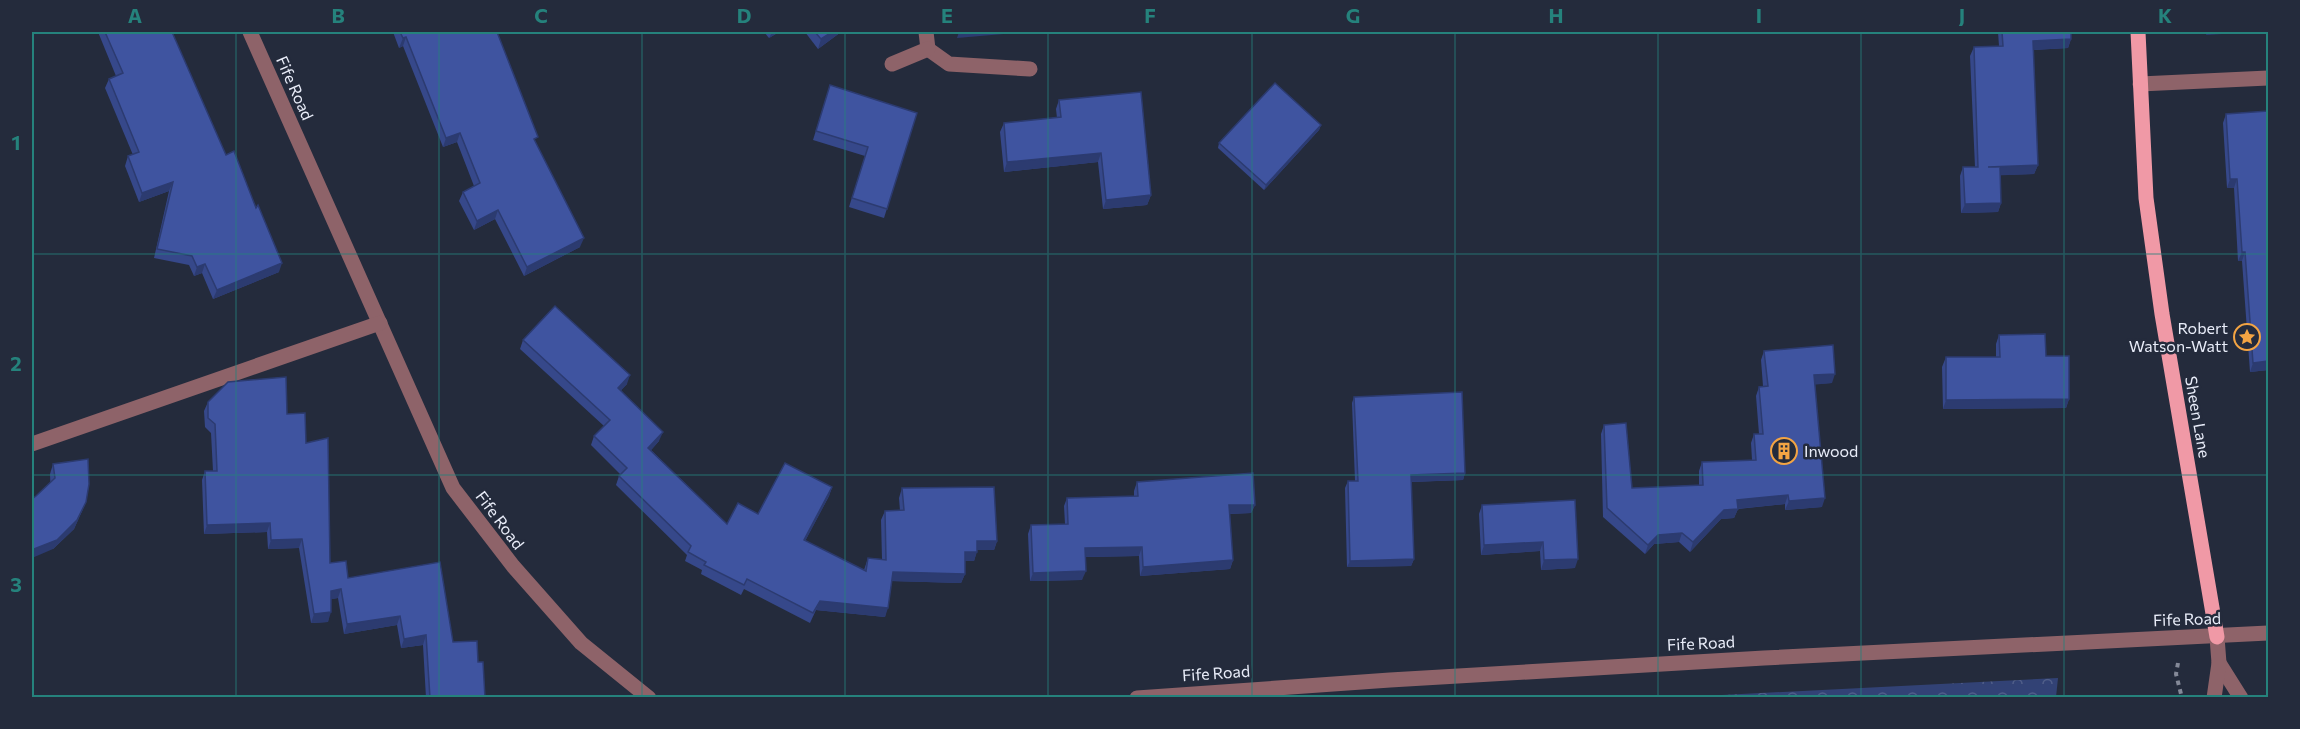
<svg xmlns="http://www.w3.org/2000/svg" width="2300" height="729" font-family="Commissioner,sans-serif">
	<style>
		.forest { fill: url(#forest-crowns) }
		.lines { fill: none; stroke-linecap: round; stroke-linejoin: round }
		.path { stroke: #848998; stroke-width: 4; stroke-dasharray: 4.5 4.5; stroke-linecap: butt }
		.minor { stroke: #8e6369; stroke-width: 15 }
		.major { stroke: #f099a6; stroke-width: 15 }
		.wall { fill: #36488a }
		.shaded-wall { fill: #2c3b70 }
		.building { fill: #3f54a0; stroke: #2c3b70; stroke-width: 1.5 }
		.grid { fill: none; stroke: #25827c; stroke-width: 1.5; stroke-opacity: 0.55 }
		.labels { text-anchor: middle; stroke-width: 5; stroke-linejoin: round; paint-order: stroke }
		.street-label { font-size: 16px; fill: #e9edf9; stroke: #242b3c }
		.poi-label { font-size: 16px; fill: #e9edf9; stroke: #242b3c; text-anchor: end }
		.neatline { fill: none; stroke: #25827c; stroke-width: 2 }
		.grid-label { font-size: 20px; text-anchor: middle; font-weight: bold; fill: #25827c }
	</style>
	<defs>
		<pattern id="forest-crowns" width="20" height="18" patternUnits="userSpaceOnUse" patternTransform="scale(1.5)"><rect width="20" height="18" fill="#324275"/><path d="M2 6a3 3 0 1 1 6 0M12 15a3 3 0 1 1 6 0" fill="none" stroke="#505e89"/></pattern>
	</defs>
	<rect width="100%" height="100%" fill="#242b3c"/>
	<polygon class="forest" points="2058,678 2056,697 1683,697"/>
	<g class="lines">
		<polyline class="path" points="2178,663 2176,674 2182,698"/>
		<g class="minor">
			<polyline points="250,32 453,488 513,566 581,643 649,698"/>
			<polyline points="926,32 928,49 949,64 1030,69"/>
			<polyline points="892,64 928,49"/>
			<polyline points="2140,84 2268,78"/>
			<polyline points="32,444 380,323"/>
			<polyline points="2219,663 2241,698"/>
			<polyline points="1137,698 1390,680 1764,658 2268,633"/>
			<polyline points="2214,698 2219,663 2217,637"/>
		</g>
		<polyline class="major" points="2138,32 2146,198 2162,314 2217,637"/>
	</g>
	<g class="wall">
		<polygon points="98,32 172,32 226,155 279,272 213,299 202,273 194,276 189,265 154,258 169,191 139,202 125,166 128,156 133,155 105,88 109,79 116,76"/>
		<polygon points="393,32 497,32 536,144 580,247 524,276 495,219 474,230 459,201 463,192 474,186 457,142 443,147 403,46 399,48"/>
		<polygon points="764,32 779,32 769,38"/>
		<polygon points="805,32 841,32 818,49"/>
		<polygon points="1998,32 2071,32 2071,39 2068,48 2033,50 2038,165 2034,174 2000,175 2001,203 1998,212 1961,213 1960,176 1963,167 1975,167 1970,56 1974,47 1999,46"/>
		<polygon points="830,85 917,113 884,218 849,207 865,156 813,140"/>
		<polygon points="1059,100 1151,195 1147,205 1103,209 1098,162 1004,172 1000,132 1004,123 1057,118 1056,109"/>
		<polygon points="2268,111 2268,370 2250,372 2242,261 2238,261 2234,188 2227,188 2223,123 2226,114"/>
		<polygon points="1321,125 1319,130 1264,190 1218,148 1219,143"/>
		<polygon points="1999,335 2046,356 2069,399 2066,408 1943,409 1942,367 1946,357 1996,357 1996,344"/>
		<polygon points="523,340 627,384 621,390 659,441 651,450 727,524 758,514 832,487 829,496 805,541 864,570 868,558 882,559 881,520 885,511 900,511 899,498 902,488 997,541 994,550 977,550 974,561 965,561 965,574 961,583 892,581 885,617 816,610 810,623 744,589 741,595 701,574 702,570 685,561 687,555 616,485 619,476 621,475 591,445 594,436 604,426 520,349"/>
		<polygon points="1764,351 1832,383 1815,384 1822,507 1785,510 1785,504 1738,509 1734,518 1721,519 1690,552 1679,542 1654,544 1645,554 1603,517 1601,434 1604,425 1632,488 1699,485 1699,471 1702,462 1752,460 1751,443 1754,434 1759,434 1756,396 1759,387 1763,386 1761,360"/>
		<polygon points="1354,397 1465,473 1463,480 1411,482 1414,559 1411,566 1347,567 1345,488 1348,481 1355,481 1352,403"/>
		<polygon points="208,402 287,414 306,443 330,563 348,578 453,642 478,662 485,698 426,698 423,645 401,648 397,625 344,634 338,598 331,599 328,622 311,623 299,548 268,549 267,532 204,534 202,480 205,471 213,471 211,433 205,427 204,411"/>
		<polygon points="53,464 86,502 74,529 53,549 50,474"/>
		<polygon points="1137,482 1255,505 1251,513 1229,514 1233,560 1230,569 1140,576 1139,556 1085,557 1082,580 1030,581 1028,534 1031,525 1065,524 1064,506 1067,498 1134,496 1134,491"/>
		<polygon points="1575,500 1575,568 1541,570 1540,551 1481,555 1479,514 1482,505"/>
	</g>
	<g class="shaded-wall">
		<polygon points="772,32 779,32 769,38"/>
		<polygon points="832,32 841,32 818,49 821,39"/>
		<polygon points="959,32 1027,32 957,38"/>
		<polygon points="2207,32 2254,32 2206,35"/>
		<polygon points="406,37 403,46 399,48 403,38"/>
		<polygon points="2071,39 2068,48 2030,50 2033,41"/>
		<polygon points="1321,125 1319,130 1264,190 1266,185"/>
		<polygon points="460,133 457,142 443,147 446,138"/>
		<polygon points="1101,153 1098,162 1004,172 1007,162"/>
		<polygon points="2038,165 2034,174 1984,176 1988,167"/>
		<polygon points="2230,179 2237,179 2234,188 2227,188"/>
		<polygon points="173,182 169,191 139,202 142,193"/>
		<polygon points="1151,195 1147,205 1103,209 1106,200"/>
		<polygon points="2001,203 1998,212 1961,213 1965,204"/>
		<polygon points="498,210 495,219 474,230 477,221"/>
		<polygon points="584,238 580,247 524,276 527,267"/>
		<polygon points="2242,252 2245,252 2242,261 2238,261"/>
		<polygon points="282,263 279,272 213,299 217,290"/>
		<polygon points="205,264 202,273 194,276 197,267"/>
		<polygon points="2268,361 2268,370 2250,372 2253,363"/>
		<polygon points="1835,374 1832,383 1811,385 1814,375"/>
		<polygon points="630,375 627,384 615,397 618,388"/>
		<polygon points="2069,399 2066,408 1943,409 1946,400"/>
		<polygon points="663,432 659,441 645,457 648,448"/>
		<polygon points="1465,473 1463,480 1409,482 1411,475"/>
		<polygon points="832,487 829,496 801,549 804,540"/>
		<polygon points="1788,495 1785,504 1735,509 1738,509 1734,518 1721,519 1690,552 1693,542 1724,510 1737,500"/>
		<polygon points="1825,498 1822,507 1785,510 1789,501"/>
		<polygon points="86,502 74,529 53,549 32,558 32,550"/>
		<polygon points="1229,505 1255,505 1251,513 1226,514"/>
		<polygon points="270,523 267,532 204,534 207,525"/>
		<polygon points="1682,533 1679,542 1654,544 1645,554 1648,545 1658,535"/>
		<polygon points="302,539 299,548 268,549 271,540"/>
		<polygon points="977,541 997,541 994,550 973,550"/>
		<polygon points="1543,542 1540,551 1481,555 1484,545"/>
		<polygon points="1142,547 1139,556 1082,557 1085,548"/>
		<polygon points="965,552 977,552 974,561 961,561"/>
		<polygon points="1414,559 1411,566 1347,567 1350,561"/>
		<polygon points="1578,559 1575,568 1541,570 1544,560"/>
		<polygon points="1233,560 1230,569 1140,576 1143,567"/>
		<polygon points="1086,571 1082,580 1030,581 1033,573"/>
		<polygon points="893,572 965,574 961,583 889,581"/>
		<polygon points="341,589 338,598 327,600 331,591"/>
		<polygon points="820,601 888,608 885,617 816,610 810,623"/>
		<polygon points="331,612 328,622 311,623 314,614"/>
		<polygon points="400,616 397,625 344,634 347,624"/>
		<polygon points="426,635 423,645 401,648 404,639"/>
	</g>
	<g class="building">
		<polygon points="105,32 172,32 226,155 234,151 256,208 258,205 282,263 217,290 205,264 197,267 192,256 157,249 173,182 142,193 128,156 139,152 109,79 123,73"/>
		<polygon points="400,32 497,32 538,137 534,139 584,238 527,267 498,210 477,221 463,192 480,183 460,133 446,138 406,37 403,38"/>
		<polygon points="815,32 832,32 821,39"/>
		<polygon points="2002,32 2071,32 2071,39 2033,41 2038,165 1988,167 2000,167 2001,203 1965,204 1963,167 1978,167 1974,47 2003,46"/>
		<polygon points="1275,83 1321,125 1266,185 1219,143"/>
		<polygon points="830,85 917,113 887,209 852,198 868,147 816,131"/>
		<polygon points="1141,92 1151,195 1106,200 1101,153 1007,162 1004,123 1061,117 1059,100"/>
		<polygon points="2268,111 2268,361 2253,363 2245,252 2242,252 2237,179 2230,179 2226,114"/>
		<polygon points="555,306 630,375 618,388 663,432 648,448 727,524 738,503 758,514 785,463 832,487 804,540 866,571 868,558 886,560 885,511 904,510 902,488 994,487 997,541 977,541 977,552 965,552 965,574 893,572 888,608 820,601 813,613 747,579 744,585 704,565 706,562 688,552 691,546 619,476 627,468 594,436 610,420 523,340"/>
		<polygon points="2045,334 2046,356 2069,356 2069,399 1946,400 1946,357 2000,357 1999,335"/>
		<polygon points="1833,345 1835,374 1814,375 1825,498 1789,501 1788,495 1737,500 1738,509 1724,510 1693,542 1682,533 1658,535 1648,545 1607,508 1604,425 1626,423 1632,488 1703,485 1702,462 1756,460 1754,434 1763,434 1759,387 1768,386 1764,351"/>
		<polygon points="286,377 287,414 305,413 306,443 328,438 330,563 346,561 348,578 440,562 453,642 477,641 478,662 483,662 485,698 430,698 426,635 404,639 400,616 347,624 341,589 331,591 331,612 314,614 302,539 271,540 270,523 207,525 205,471 217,471 215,424 208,418 208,402 228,382"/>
		<polygon points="1462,392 1465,473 1411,475 1414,559 1350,561 1348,481 1358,481 1354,397"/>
		<polygon points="88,459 89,484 86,502 77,520 57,540 34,549 32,550 32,499 36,496 55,478 53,464"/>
		<polygon points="1253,473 1255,505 1229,505 1233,560 1143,567 1142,547 1085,548 1086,571 1033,573 1031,525 1068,524 1067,498 1138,496 1137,482"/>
		<polygon points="1575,500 1578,559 1544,560 1543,542 1484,545 1482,505"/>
	</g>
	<path class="grid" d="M236 32V698M439 32V698M642 32V698M845 32V698M1048 32V698M1252 32V698M1455 32V698M1658 32V698M1861 32V698M2064 32V698M32 254H2268M32 475H2268"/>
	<defs>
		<symbol id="sight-ring" viewBox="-11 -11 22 22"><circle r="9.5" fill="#242b3c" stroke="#f3a443" stroke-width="1.5"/><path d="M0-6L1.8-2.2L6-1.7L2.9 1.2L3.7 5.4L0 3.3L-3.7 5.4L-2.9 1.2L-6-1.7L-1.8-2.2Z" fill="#f3a443"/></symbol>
		<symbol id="building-ring" viewBox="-11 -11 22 22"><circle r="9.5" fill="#242b3c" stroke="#f3a443" stroke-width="1.5"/><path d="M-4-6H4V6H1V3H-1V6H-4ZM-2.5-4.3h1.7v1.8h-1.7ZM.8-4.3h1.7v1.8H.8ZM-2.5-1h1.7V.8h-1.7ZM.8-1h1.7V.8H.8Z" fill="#f3a443"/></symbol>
	</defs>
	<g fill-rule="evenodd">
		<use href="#sight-ring" x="2232" y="322" width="30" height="30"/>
		<use href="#building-ring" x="1769" y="436" width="30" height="30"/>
	</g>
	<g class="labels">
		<g class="street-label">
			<text transform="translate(295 88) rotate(66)" y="6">Fife Road</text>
			<text transform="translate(2198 417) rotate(80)" y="6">Sheen Lane</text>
			<text transform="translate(500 520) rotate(53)" y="6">Fife Road</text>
			<text transform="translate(2187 619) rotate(-2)" y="6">Fife Road</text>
			<text transform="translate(1701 643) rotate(-3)" y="6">Fife Road</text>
			<text transform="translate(1216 673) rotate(-4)" y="6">Fife Road</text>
		</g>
		<g class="poi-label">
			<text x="2228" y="334">Robert<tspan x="2228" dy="18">Watson-Watt</tspan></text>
			<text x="1804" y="457" text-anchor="start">Inwood</text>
		</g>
	</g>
	<rect width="2300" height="729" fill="none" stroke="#242b3c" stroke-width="66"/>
	<rect x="33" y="33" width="2234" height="663" class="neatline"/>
	<g class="grid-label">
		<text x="135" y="23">A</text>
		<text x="338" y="23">B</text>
		<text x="541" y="23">C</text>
		<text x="744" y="23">D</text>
		<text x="947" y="23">E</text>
		<text x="1150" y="23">F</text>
		<text x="1353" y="23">G</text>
		<text x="1556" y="23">H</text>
		<text x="1759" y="23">I</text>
		<text x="1962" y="23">J</text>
		<text x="2165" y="23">K</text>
		<text x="16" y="150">1</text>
		<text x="16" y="371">2</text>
		<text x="16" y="592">3</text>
	</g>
</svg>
